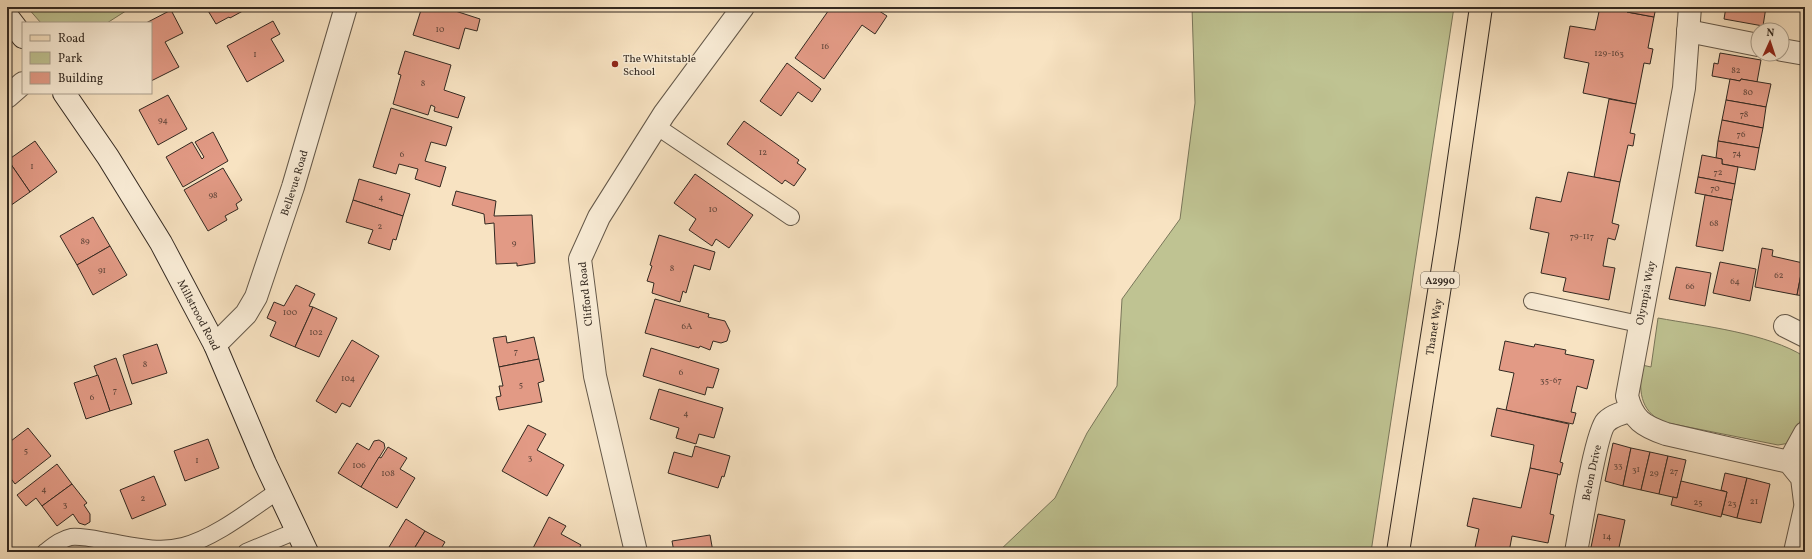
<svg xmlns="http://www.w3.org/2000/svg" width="1812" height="559" font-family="Vollkorn,serif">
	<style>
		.green { fill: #bfc392; stroke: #79765a }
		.building { fill: #e29a85; stroke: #332921 }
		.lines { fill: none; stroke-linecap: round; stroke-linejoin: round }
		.lane-casing { stroke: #645849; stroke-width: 18 }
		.street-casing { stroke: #645849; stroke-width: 24 }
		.secondary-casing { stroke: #332921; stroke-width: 24 }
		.primary-casing { stroke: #332921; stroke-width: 24 }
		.lane { stroke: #faedd7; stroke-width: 16 }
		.street { stroke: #faedd7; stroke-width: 22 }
		.secondary { stroke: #faedd7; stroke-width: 22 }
		.primary { stroke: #f8e3c2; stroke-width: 22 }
		.poi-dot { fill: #8f2418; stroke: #faedd7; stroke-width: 1.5 }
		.labels { text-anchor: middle; stroke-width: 3; stroke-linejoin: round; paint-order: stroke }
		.number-label { font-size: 9px; fill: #5f453a }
		.shield { fill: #faedd7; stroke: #6f6458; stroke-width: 1 }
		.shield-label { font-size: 10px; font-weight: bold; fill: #332921 }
		.poi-label { font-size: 11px; fill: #332921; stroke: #faedd7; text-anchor: start }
		.street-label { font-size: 11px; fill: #332921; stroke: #faedd7 }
	</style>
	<rect width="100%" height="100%" fill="#f8e3c2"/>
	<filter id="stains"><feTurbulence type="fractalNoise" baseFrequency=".005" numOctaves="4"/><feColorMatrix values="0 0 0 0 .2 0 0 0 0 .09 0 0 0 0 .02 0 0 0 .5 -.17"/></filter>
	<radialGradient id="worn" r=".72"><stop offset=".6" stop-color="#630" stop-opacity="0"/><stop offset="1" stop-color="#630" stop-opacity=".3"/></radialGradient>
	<g class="green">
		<polygon points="27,7 132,7 107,23 41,23"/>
		<polygon points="1192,7 1454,7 1371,552 998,552 1055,498 1087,433 1117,386 1122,299 1180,219 1195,103"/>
		<path d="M1658 318C1702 326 1768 333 1805 357V411L1790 443 1778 445 1663 422C1639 410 1639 390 1642 365L1651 367Z"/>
	</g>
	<g class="building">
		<polygon points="210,7 250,7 230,18 229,17 216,24 207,9"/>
		<polygon points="422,7 443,7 480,19 477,31 465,28 459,49 413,35"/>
		<polygon points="831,7 873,7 887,16 875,34 862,25 824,79 795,58"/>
		<polygon points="1600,7 1628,7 1627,12 1654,17 1648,48 1653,49 1650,64 1644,63 1636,104 1583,93 1589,63 1564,58 1570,26 1595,30"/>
		<polygon points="1628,7 1656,7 1654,17 1627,12"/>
		<polygon points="1726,7 1766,7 1763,26 1724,19"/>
		<polygon points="171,10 183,33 165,42 179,67 151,81 151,23 146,23"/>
		<polygon points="273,21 280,34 271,39 284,61 247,82 227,46"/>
		<polygon points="405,51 451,65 444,90 465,97 458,118 434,111 435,107 431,105 428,115 393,104 401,75 398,74"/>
		<polygon points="1720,53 1761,60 1757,82 1741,79 1740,81 1712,76 1714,63 1718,64"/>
		<polygon points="787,63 821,89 812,102 798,92 781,116 760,101"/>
		<polygon points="1730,79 1740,81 1741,79 1771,84 1766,107 1726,100"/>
		<polygon points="168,95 187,129 158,145 139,110"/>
		<polygon points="1609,99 1636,104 1630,133 1635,134 1633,146 1628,145 1620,182 1594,177"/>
		<polygon points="1726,100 1766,107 1763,128 1722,120"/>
		<polygon points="391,108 452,127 446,146 431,142 425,161 446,167 440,187 415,179 418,169 399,164 396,174 373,167"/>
		<polygon points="1722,120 1763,128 1759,148 1718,141"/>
		<polygon points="744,121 799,160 797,163 806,169 794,186 785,180 782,184 727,144"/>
		<polygon points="213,132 228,161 183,187 166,157 192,142 202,159 204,157 195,142"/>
		<polygon points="35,141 57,172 30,192 8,160"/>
		<polygon points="1718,141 1759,148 1755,170 1722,164 1722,159 1716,158"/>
		<polygon points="1702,155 1722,159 1722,164 1738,167 1735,184 1698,177"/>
		<polygon points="8,160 30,192 7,208 7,161"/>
		<polygon points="223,168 242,200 236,204 238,209 225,216 227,220 208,231 184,190"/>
		<polygon points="1568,172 1620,182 1612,223 1619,225 1617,233 1615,240 1608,238 1603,266 1615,268 1609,300 1563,291 1566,278 1541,273 1549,233 1530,229 1536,197 1561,202"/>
		<polygon points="695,174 753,215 729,248 716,239 712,246 689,230 696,219 674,203"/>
		<polygon points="1698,177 1735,184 1732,200 1695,193"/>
		<polygon points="359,179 410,194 403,216 353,200"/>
		<polygon points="456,191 496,201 494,216 532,215 535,263 517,266 517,263 496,264 494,223 485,224 484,214 452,205"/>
		<polygon points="1705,195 1732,200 1723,251 1696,246"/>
		<polygon points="353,200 403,216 396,240 393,239 390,250 368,243 373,230 346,222"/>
		<polygon points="93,217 110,246 77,265 60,236"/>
		<polygon points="659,235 715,252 710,270 694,265 686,293 683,291 680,302 652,293 654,283 647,281 652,266 650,265"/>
		<polygon points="110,246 127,275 93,295 77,265"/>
		<polygon points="1762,248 1773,250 1772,256 1803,263 1797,295 1755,287"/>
		<polygon points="1805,254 1805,296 1797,295"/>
		<polygon points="1720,262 1756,269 1750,301 1713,293"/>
		<polygon points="1676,267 1711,273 1705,306 1669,299"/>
		<polygon points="296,285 315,294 309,306 313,307 295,347 270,336 276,322 267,318 274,302 284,306"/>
		<polygon points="655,299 709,314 708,317 725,321 730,331 727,341 721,343 713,341 710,350 700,346 699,348 645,333"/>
		<polygon points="313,307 337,318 319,357 295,347"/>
		<polygon points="506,336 507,343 534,337 539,359 499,367 493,338"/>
		<polygon points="352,340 379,356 350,407 342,403 336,413 316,401"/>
		<polygon points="1505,341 1534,347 1535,344 1566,350 1565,354 1594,360 1587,389 1577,386 1571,412 1576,413 1573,424 1506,410 1514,373 1499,370"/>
		<polygon points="157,344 167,373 132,384 123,355"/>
		<polygon points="651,348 719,369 713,388 707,387 705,395 643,376"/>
		<polygon points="116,358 132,404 110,411 94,366"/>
		<polygon points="539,359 544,381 538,383 542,402 499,410 496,397 501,396 499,386 503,386 499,367"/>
		<polygon points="98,375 110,411 86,419 74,383"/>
		<polygon points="659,389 723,408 714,438 699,434 696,444 676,438 679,428 650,419"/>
		<polygon points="1497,408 1569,424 1560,462 1563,463 1560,475 1530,468 1534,445 1491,436"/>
		<polygon points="528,425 546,434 537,450 564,465 547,496 502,471"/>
		<polygon points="28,428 51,456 15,484 9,476 7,477 7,444"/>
		<polygon points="208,439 219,468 185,481 174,451"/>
		<polygon points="379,440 384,443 385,448 361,487 338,473 357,443 369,450 374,441"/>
		<polygon points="1613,443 1631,448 1623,486 1605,481"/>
		<polygon points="695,446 730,456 724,477 722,476 718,488 668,473 674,452 692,457"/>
		<polygon points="388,447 407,458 400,469 415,478 397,508 361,487 379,457 381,458"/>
		<polygon points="1631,448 1650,452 1641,490 1623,486"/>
		<polygon points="1650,452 1668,456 1659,494 1641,490"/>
		<polygon points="1668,456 1686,460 1677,498 1659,494"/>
		<polygon points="57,464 72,484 42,506 36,498 26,506 17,495"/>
		<polygon points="1530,468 1558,474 1550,514 1554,515 1548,543 1512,536 1509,552 1474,552 1479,529 1467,526 1473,498 1521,508"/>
		<polygon points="1725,473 1747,478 1737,518 1722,514 1727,492 1721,490"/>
		<polygon points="154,476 166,505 132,519 120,490"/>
		<polygon points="1747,478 1770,484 1761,523 1737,518"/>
		<polygon points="1681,481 1727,492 1721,517 1671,505 1673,497 1677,498"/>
		<polygon points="72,484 87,503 84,505 90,514 90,522 85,525 79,523 73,514 57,526 42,506"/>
		<polygon points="1598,514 1625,520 1618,552 1590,552"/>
		<polygon points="549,517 566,526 561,534 581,545 577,552 531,552"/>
		<polygon points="406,519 425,531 412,552 386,552"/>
		<polygon points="425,531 445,542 439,552 412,552"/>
		<polygon points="710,535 713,552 674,552 672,541"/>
		<polygon points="1731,548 1746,552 1730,552"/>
	</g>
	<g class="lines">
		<defs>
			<g id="lane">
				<polyline points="656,126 791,217"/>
				<polyline points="1532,301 1639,324"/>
				<path d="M45 552C53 546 61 539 71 537 82 536 95 539 105 541 130 545 158 553 183 546 215 538 251 509 278 491"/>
				<polyline points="246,552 296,531"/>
			</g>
			<g id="street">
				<path d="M1690 7 1684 88 1627 396C1633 420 1643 426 1666 434L1789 462 1802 478 1805 502"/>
				<polyline points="1688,31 1758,45"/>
				<polyline points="1782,50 1805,54"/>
				<polyline points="7,97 23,83"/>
				<polyline points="1785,326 1805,336"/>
				<path id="s1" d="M215 345 246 314 256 297 293 187 346 7"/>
				<polyline points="1789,462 1805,433"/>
				<polyline points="636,552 595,376 580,259 599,217 664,114 743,7"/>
				<path id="s2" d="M1576 552C1580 532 1596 432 1606 422 1613 415 1622 413 1631 411"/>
				<polyline points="1795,552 1805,508"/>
			</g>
			<g id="secondary">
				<polyline points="7,16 23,37"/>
				<path id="s3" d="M64 93 108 157 161 243 215 345 265 463 307 552"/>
			</g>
			<g id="primary">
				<path id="s4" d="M1398 552 1448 235 1481 7"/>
			</g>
		</defs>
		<use href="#lane" class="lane-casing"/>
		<use href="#street" class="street-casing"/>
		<use href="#secondary" class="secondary-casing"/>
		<use href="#primary" class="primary-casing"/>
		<use href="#lane" class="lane"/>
		<use href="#street" class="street"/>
		<use href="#secondary" class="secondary"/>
		<use href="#primary" class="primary"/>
	</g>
	<circle class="poi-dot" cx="615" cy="64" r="4"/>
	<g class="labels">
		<g class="number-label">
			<text x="440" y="32">10</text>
			<text x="825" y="49">16</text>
			<text x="1609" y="56">129-163</text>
			<text x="255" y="57">1</text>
			<text x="1736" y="73">82</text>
			<text x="423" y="86">8</text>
			<text x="1748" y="95">80</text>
			<text x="1744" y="117">78</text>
			<text x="163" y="123">94</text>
			<text x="1741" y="137">76</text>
			<text x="763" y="155">12</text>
			<text x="1737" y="156">74</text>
			<text x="402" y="157">6</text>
			<text x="32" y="169">1</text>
			<text x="1718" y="175">72</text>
			<text x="1715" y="191">70</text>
			<text x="213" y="198">98</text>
			<text x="381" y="200">4</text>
			<text x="713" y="212">10</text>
			<text x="1714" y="226">68</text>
			<text x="380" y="229">2</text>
			<text x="1582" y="239">79-117</text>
			<text x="85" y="244">89</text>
			<text x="514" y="246">9</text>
			<text x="672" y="271">8</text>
			<text x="102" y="273">91</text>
			<text x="1779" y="278">62</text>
			<text x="1735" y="284">64</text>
			<text x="1690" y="289">66</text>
			<text x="290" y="315">100</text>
			<text x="687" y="329">6A</text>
			<text x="316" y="335">102</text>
			<text x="516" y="354">7</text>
			<text x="145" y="367">8</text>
			<text x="681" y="375">6</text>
			<text x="348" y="381">104</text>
			<text x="1551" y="383">35-67</text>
			<text x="521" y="387">5</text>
			<text x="115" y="393">7</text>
			<text x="92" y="400">6</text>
			<text x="686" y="416">4</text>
			<text x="26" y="453">5</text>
			<text x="530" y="460">3</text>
			<text x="197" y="463">1</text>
			<text x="359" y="468">106</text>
			<text x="1618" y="468">33</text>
			<text x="1636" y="472">31</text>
			<text x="1674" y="474">27</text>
			<text x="388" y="476">108</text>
			<text x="1654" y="476">29</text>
			<text x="44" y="492">4</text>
			<text x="143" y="501">2</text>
			<text x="1754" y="504">21</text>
			<text x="1698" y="505">25</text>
			<text x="1732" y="506">23</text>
			<text x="65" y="507">3</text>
			<text x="1607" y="539">14</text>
		</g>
		<rect class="shield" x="1421" y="272" width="38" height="16" rx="3"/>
		<g class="shield-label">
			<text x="1440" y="284">A2990</text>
		</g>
		<g class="poi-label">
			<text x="623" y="62">The Whitstable<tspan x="623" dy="13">School</tspan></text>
		</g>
		<g class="street-label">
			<text dy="4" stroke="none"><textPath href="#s1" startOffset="184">Bellevue Road</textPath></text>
			<text transform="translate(1645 293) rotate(-79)" y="4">Olympia Way</text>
			<text transform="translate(585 294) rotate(-96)" y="4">Clifford Road</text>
			<text dy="4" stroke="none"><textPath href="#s3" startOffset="260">Millstrood Road</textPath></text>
			<text dy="4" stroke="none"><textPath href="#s4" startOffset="228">Thanet Way</textPath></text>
			<text dy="4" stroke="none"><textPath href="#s2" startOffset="81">Belon Drive</textPath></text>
		</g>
	</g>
	<rect width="1812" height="559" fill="none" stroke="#f8e3c2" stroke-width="24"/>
	<rect x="8" y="8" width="1796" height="543" fill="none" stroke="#332921" stroke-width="2"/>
	<rect x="12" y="12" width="1788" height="535" fill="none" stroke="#332921"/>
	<rect x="22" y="22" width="130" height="72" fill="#faedd7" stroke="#aa9f8e"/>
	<rect x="30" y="35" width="20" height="6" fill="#f8e3c2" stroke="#aa9f8e"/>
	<text x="58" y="42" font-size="12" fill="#332921">Road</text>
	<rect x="30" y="52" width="20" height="12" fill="#bfc392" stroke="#aa9f8e"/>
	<text x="58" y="62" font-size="12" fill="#332921">Park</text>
	<rect x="30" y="72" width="20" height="12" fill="#e29a85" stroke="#aa9f8e"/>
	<text x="58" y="82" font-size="12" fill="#332921">Building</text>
	<g transform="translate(1770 42) rotate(3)"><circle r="19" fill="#faedd7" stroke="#aa9f8e"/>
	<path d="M0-3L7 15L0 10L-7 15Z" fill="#8f2418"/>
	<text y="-6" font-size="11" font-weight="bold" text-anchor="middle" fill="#332921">N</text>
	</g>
	<rect width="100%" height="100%" filter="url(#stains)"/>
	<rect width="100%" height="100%" fill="url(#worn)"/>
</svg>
